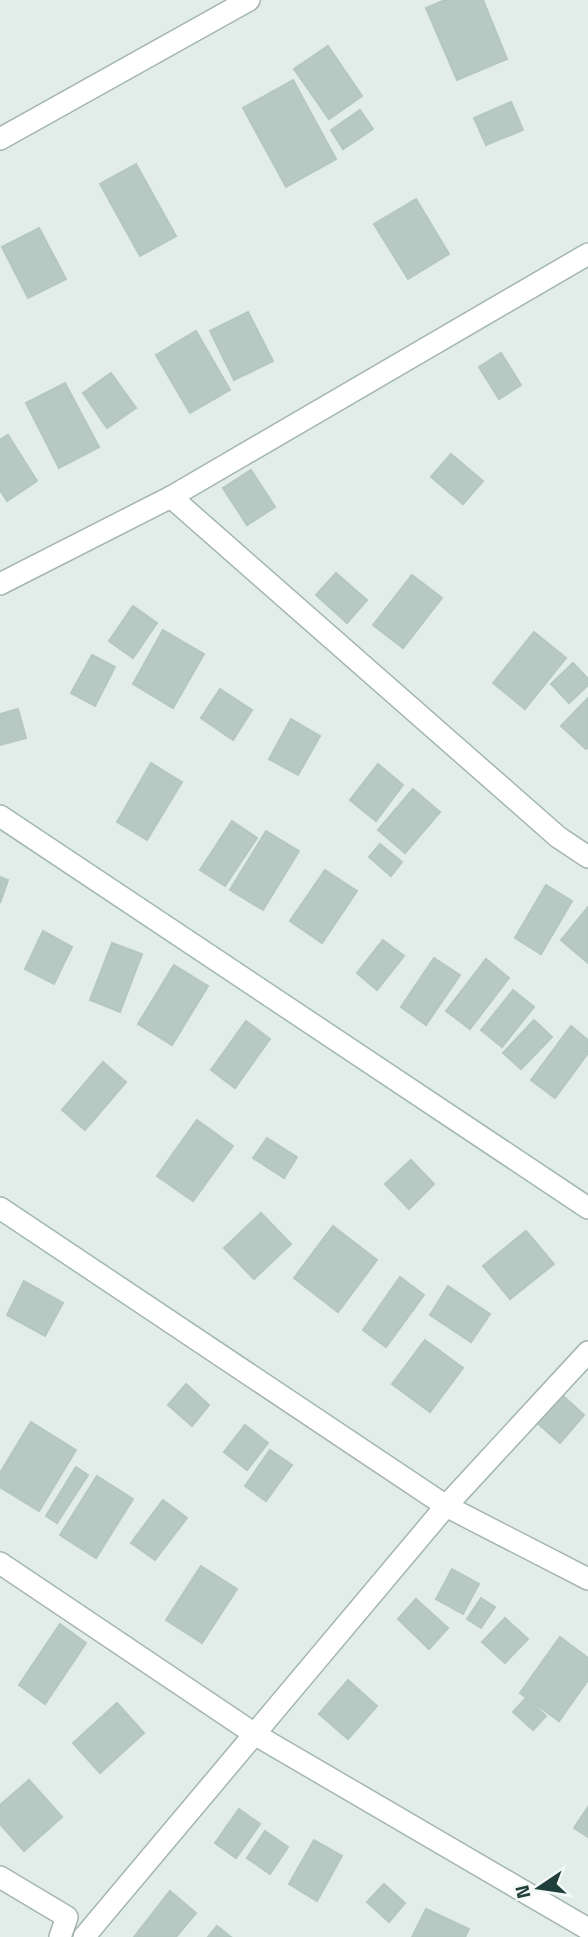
<svg xmlns="http://www.w3.org/2000/svg" width="588" height="1937" font-family="'Titillium Web',sans-serif">
	<style>
		.building { fill: #b8c8c3; stroke: #b5c7c1; stroke-width: 2 }
		.lines { fill: none; stroke-linecap: round; stroke-linejoin: round }
		.street-casing { stroke: #a4b5b2; stroke-width: 24 }
		.street { stroke: #fff; stroke-width: 21 }
	</style>
	<rect width="100%" height="100%" fill="#e2edea"/>
	<g class="building">
		<polygon points="445,0 483,0 507,59 457,80 426,8"/>
		<polygon points="328,46 362,96 329,119 294,69"/>
		<polygon points="293,80 336,159 286,187 243,108"/>
		<polygon points="511,102 523,130 486,145 474,118"/>
		<polygon points="360,110 373,129 343,149 331,130"/>
		<polygon points="136,164 176,236 140,256 100,184"/>
		<polygon points="416,199 449,254 408,279 374,224"/>
		<polygon points="39,228 66,279 28,298 2,247"/>
		<polygon points="248,312 273,361 234,380 210,331"/>
		<polygon points="196,331 230,390 190,413 156,355"/>
		<polygon points="501,353 521,385 499,399 479,367"/>
		<polygon points="111,373 136,408 107,428 83,393"/>
		<polygon points="65,383 99,447 59,468 26,403"/>
		<polygon points="8,435 37,481 7,501 0,490 0,440"/>
		<polygon points="451,454 483,481 463,504 431,477"/>
		<polygon points="251,470 275,507 247,525 223,488"/>
		<polygon points="336,573 367,600 347,623 316,595"/>
		<polygon points="412,575 442,598 403,648 373,625"/>
		<polygon points="133,606 157,623 133,658 109,641"/>
		<polygon points="163,630 204,654 173,708 133,684"/>
		<polygon points="534,632 566,658 525,709 493,683"/>
		<polygon points="92,655 115,667 95,706 71,693"/>
		<polygon points="573,663 588,679 588,685 569,703 551,684"/>
		<polygon points="220,689 252,710 233,740 201,718"/>
		<polygon points="588,698 588,747 586,749 561,726"/>
		<polygon points="18,709 26,738 0,745 0,714"/>
		<polygon points="291,719 320,736 298,775 269,759"/>
		<polygon points="151,763 182,782 147,840 117,822"/>
		<polygon points="378,764 403,785 376,821 350,800"/>
		<polygon points="413,789 440,812 405,853 378,830"/>
		<polygon points="232,821 257,838 225,886 200,870"/>
		<polygon points="266,831 299,851 263,910 230,890"/>
		<polygon points="380,844 402,862 391,876 369,857"/>
		<polygon points="325,870 357,891 322,943 290,921"/>
		<polygon points="0,877 8,880 0,903"/>
		<polygon points="546,885 572,901 541,954 515,938"/>
		<polygon points="588,907 588,963 561,940"/>
		<polygon points="43,931 72,947 54,984 25,969"/>
		<polygon points="383,940 404,956 377,990 357,973"/>
		<polygon points="112,943 142,954 120,1012 90,1000"/>
		<polygon points="434,958 460,975 426,1025 401,1007"/>
		<polygon points="486,959 509,978 470,1029 446,1011"/>
		<polygon points="174,965 208,986 172,1045 138,1024"/>
		<polygon points="513,990 534,1007 502,1047 481,1030"/>
		<polygon points="534,1020 552,1037 521,1069 503,1053"/>
		<polygon points="246,1021 270,1039 235,1088 211,1070"/>
		<polygon points="571,1026 588,1040 588,1053 555,1098 531,1080"/>
		<polygon points="103,1062 126,1082 85,1130 62,1110"/>
		<polygon points="197,1120 233,1146 193,1201 157,1176"/>
		<polygon points="267,1138 297,1157 284,1178 253,1158"/>
		<polygon points="411,1160 434,1184 409,1209 385,1184"/>
		<polygon points="261,1213 291,1244 254,1279 224,1248"/>
		<polygon points="333,1226 377,1260 338,1312 294,1278"/>
		<polygon points="526,1231 554,1264 510,1299 483,1266"/>
		<polygon points="400,1277 424,1295 386,1347 363,1330"/>
		<polygon points="24,1281 63,1303 45,1336 7,1315"/>
		<polygon points="448,1286 490,1314 471,1342 430,1315"/>
		<polygon points="425,1340 463,1368 430,1412 392,1384"/>
		<polygon points="186,1384 209,1405 192,1426 168,1405"/>
		<polygon points="560,1393 584,1415 560,1443 535,1421"/>
		<polygon points="31,1422 76,1450 39,1511 0,1487 0,1473"/>
		<polygon points="245,1425 268,1443 247,1470 224,1452"/>
		<polygon points="270,1450 292,1465 266,1501 245,1486"/>
		<polygon points="76,1467 88,1475 57,1523 46,1516"/>
		<polygon points="97,1476 133,1499 96,1558 60,1535"/>
		<polygon points="163,1500 187,1518 155,1560 131,1543"/>
		<polygon points="201,1566 237,1589 202,1643 166,1620"/>
		<polygon points="452,1569 479,1584 463,1614 436,1599"/>
		<polygon points="481,1598 495,1607 481,1628 467,1619"/>
		<polygon points="416,1599 448,1628 429,1649 398,1619"/>
		<polygon points="505,1618 528,1639 505,1663 482,1642"/>
		<polygon points="60,1624 86,1643 45,1704 19,1685"/>
		<polygon points="560,1637 588,1658 588,1680 559,1721 520,1693"/>
		<polygon points="348,1680 377,1706 348,1739 319,1714"/>
		<polygon points="526,1698 546,1716 533,1730 513,1712"/>
		<polygon points="117,1703 144,1733 100,1773 73,1743"/>
		<polygon points="29,1780 62,1817 24,1851 0,1824 0,1805"/>
		<polygon points="588,1807 588,1837 574,1828"/>
		<polygon points="239,1809 260,1824 236,1858 215,1843"/>
		<polygon points="265,1831 288,1847 270,1874 247,1858"/>
		<polygon points="314,1840 342,1856 317,1901 289,1884"/>
		<polygon points="384,1884 405,1903 389,1922 367,1902"/>
		<polygon points="170,1891 196,1913 176,1937 134,1937"/>
		<polygon points="426,1909 469,1929 465,1937 412,1937"/>
		<polygon points="217,1926 231,1937 208,1937"/>
	</g>
	<g class="lines">
		<defs>
			<g id="street">
				<polyline points="0,139 249,0"/>
				<polyline points="171,497 558,837 588,857"/>
				<polyline points="0,584 171,497 588,254"/>
				<polyline points="0,816 588,1208"/>
				<polyline points="0,1208 446,1506 588,1579"/>
				<polyline points="0,1563 256,1735 588,1929"/>
				<polyline points="0,1877 67,1917 60,1937"/>
				<polyline points="84,1937 446,1506 588,1352"/>
			</g>
		</defs>
		<use href="#street" class="street-casing"/>
		<use href="#street" class="street"/>
	</g>
	<g transform="translate(539 1888) rotate(257)" stroke="#f3f9f7" stroke-width="5" paint-order="stroke">
	<path d="M0-5L12 26L0 18L-12 26Z" fill="#213f3a"/>
	<text y="-10" font-size="19" font-weight="bold" text-anchor="middle" fill="#213f3a">N</text>
	</g>
</svg>
